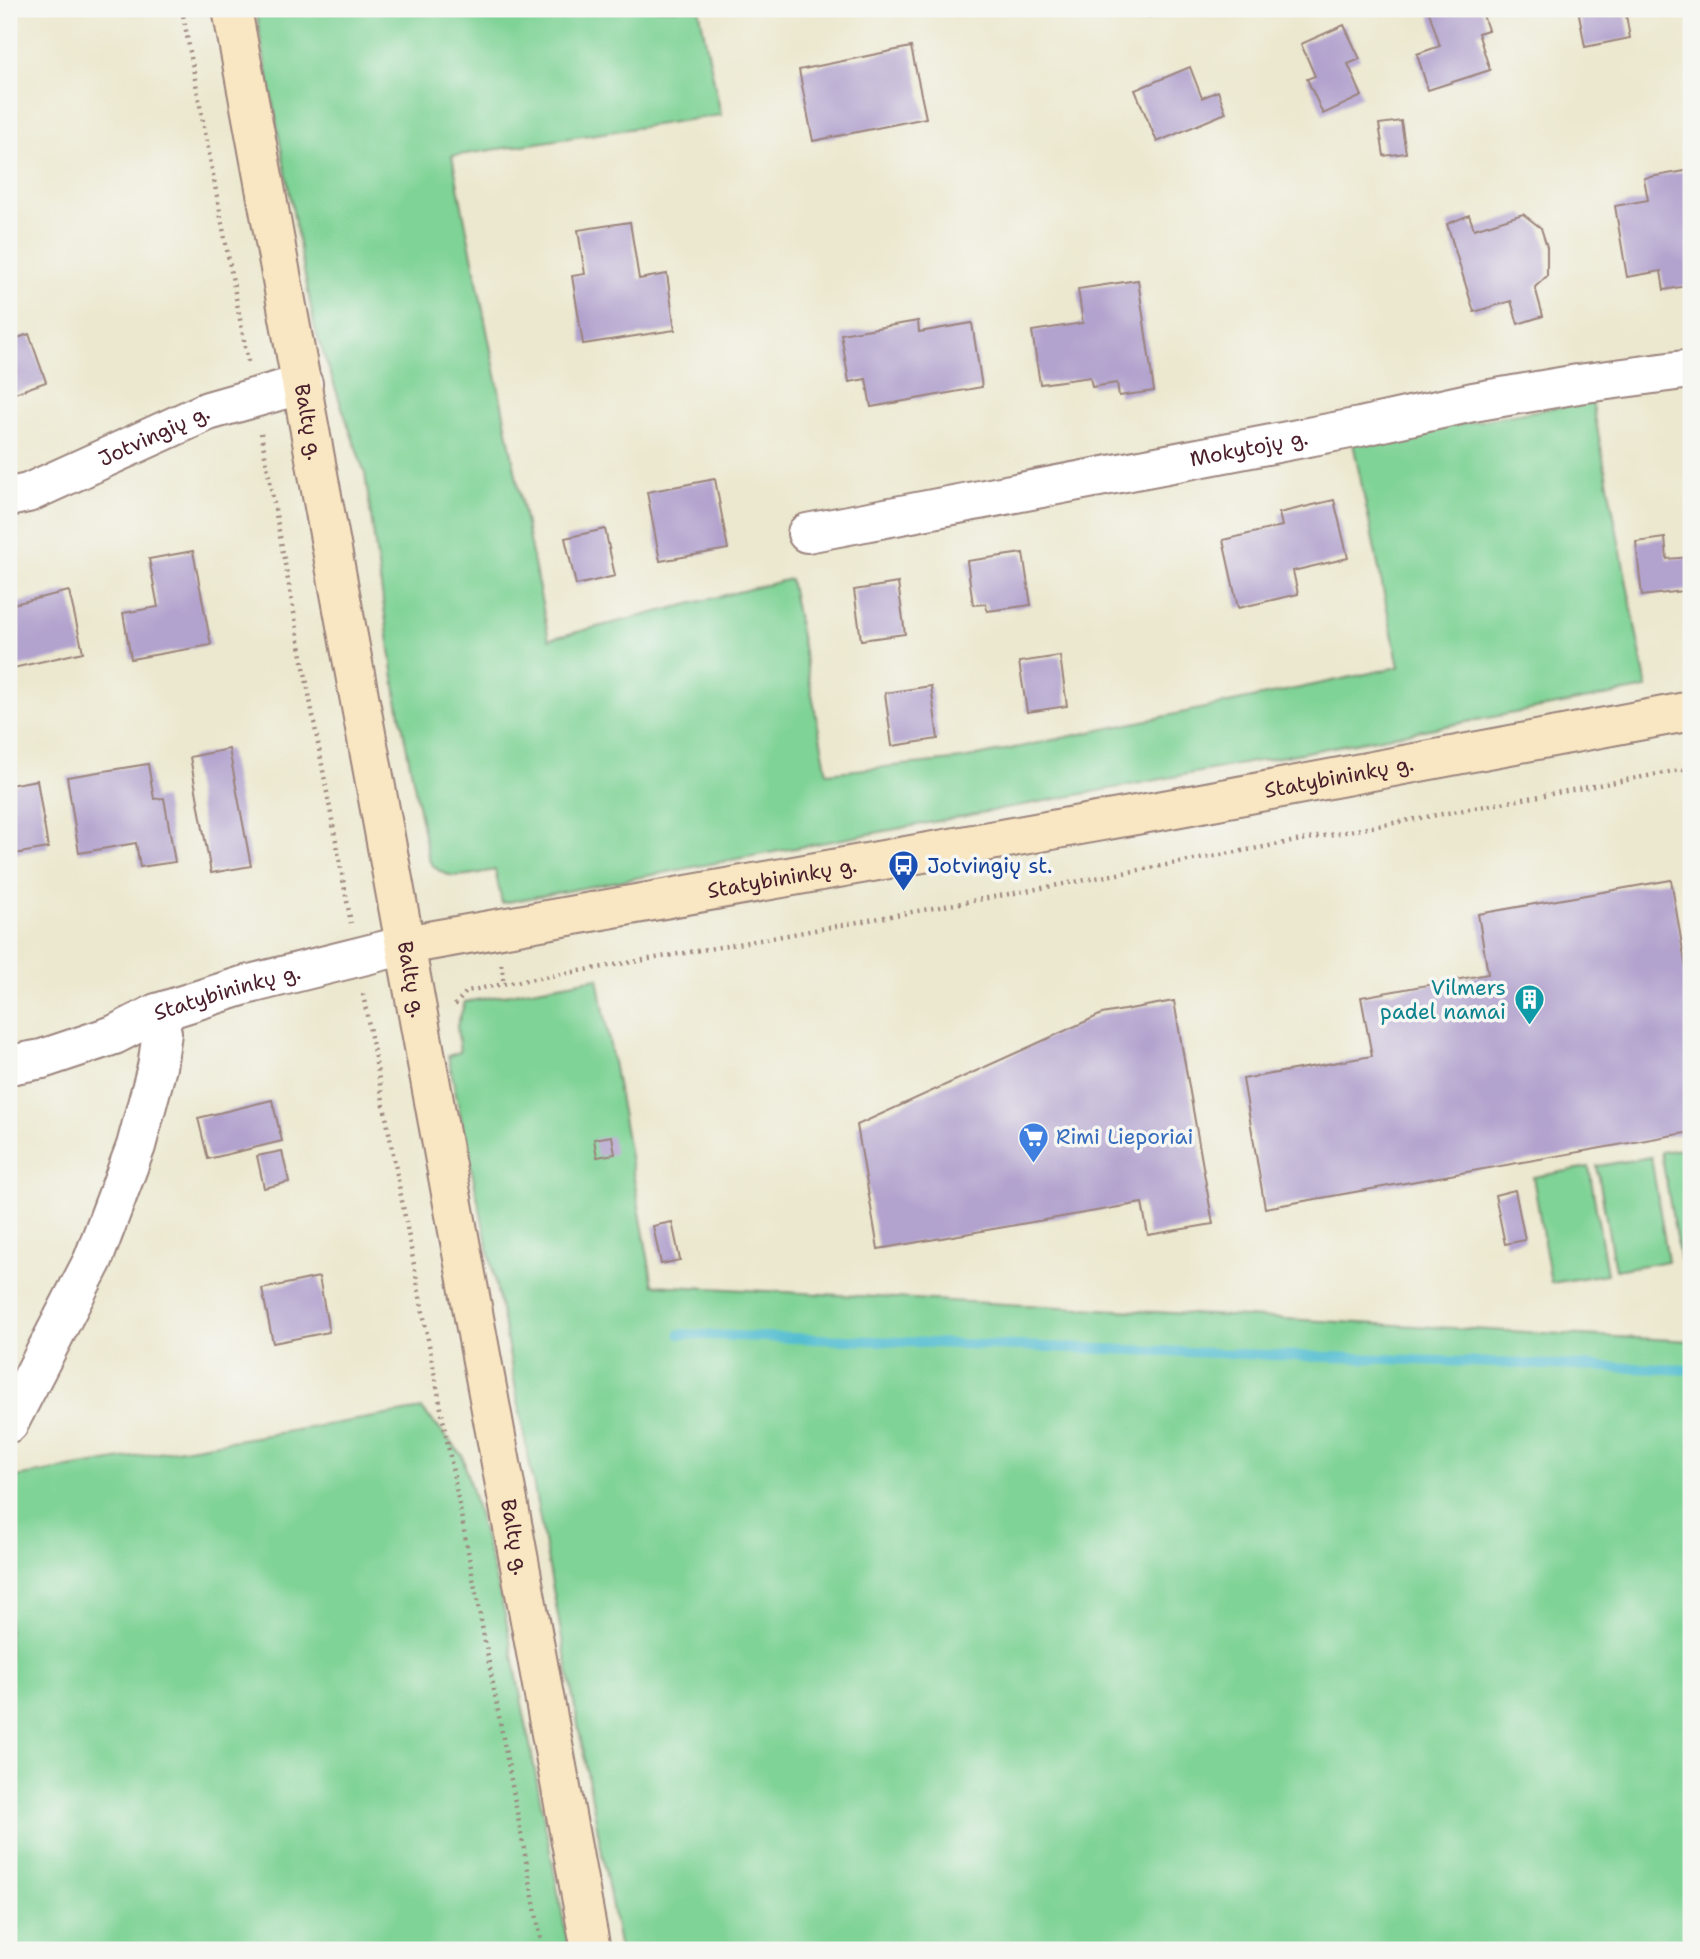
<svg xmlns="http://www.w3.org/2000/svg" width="1700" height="1959" font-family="'Shantell Sans',sans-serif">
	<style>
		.green { fill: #7fd396; stroke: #647960; stroke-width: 2 }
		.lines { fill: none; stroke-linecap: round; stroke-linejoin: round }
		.stream { stroke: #54bed1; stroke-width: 10 }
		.building { fill: #b2a3ce }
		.minor-casing { stroke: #9b847d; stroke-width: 42 }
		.secondary-casing { stroke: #9b847d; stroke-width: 42 }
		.path { stroke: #9b847d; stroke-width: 4.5; stroke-dasharray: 2 5; stroke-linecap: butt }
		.minor { stroke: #fff; stroke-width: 38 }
		.secondary { stroke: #f9e7c3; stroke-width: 38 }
		.labels { text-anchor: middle; stroke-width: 7; stroke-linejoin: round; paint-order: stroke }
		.street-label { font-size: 21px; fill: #4a1f2b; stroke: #f6f6f2 }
		.transit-label { font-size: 21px; fill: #164399; stroke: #f6f6f2; text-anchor: start }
		.culture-label { font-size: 21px; fill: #0d838f; stroke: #f6f6f2; text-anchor: end }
		.shop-label { font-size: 21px; fill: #366cbe; stroke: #f6f6f2; text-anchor: start }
	</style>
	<rect width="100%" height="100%" fill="#f6f6f2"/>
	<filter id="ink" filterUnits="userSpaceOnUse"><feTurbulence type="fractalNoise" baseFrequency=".0143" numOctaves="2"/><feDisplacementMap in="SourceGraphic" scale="14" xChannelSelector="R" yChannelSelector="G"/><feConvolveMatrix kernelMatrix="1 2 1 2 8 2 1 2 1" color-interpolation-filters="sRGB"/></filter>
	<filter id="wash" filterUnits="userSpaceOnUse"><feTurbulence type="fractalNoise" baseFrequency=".00686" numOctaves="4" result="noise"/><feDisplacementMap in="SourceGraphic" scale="28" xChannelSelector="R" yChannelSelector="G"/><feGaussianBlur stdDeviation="1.57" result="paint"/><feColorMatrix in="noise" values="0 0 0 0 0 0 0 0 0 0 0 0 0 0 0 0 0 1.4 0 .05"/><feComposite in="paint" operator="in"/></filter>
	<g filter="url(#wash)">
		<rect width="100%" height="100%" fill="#ece8cf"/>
		<g class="green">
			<path d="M255 9H699L721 115 452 156 549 639 790 579 827 773 963 759 1399 667 1353 443 1592 401 1647 688 502 903 495 870C471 874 445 885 429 860L397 699 365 474 315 329Z"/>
			<polygon points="598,978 653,1285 1691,1341 1691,1950 620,1950 502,1315 448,1056 460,1052 457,1026 465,1002"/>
			<polygon points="1691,1147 1691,1258 1680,1260 1661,1152"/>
			<polygon points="1651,1157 1668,1261 1615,1270 1597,1166"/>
			<polygon points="1589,1167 1607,1274 1551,1283 1533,1177"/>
			<polygon points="422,1409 462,1455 505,1614 569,1950 9,1950 9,1478"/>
		</g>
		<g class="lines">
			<polyline class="stream" points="680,1334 1691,1370"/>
		</g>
		<g id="blocks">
			<g class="building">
				<polygon points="1146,9 1170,9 1149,17"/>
				<polygon points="1428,9 1481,9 1488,30 1478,33 1490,70 1428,90 1417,54 1440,46"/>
				<polygon points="1585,9 1625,9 1630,38 1585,47 1579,14 1586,13"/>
				<polygon points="1344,25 1360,59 1348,64 1362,96 1323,114 1307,79 1315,76 1301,44"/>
				<polygon points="911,47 926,118 813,141 799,70"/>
				<polygon points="1190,67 1202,98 1218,91 1226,113 1157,142 1135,90"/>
				<polygon points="1401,121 1406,153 1384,156 1379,124"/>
				<polygon points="1691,170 1691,285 1664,290 1661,271 1627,277 1615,206 1648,200 1644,178"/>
				<polygon points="1523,214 1541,228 1547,247 1547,276 1535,287 1543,316 1518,324 1511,301 1474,312 1447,224 1469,215 1474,229"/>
				<polygon points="630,222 639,279 667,274 675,330 583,344 572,276 585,274 578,230"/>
				<polygon points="1138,280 1154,391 1119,396 1117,383 1092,387 1090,377 1040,384 1032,331 1083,323 1078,289"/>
				<polygon points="918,321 919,332 972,323 982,387 871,407 866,379 849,382 841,334"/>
				<polygon points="29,334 46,382 9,395 9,341"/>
				<polygon points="715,479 728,549 660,561 647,492"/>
				<polygon points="1334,500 1348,558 1293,571 1298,594 1238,608 1223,540 1282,526 1279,513"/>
				<polygon points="605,529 615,576 576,585 565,538"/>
				<polygon points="1665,538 1667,559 1691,557 1691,590 1642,596 1636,542"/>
				<polygon points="193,551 211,645 131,659 123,613 158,607 149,559"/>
				<polygon points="1023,553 1031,605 987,611 986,604 973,605 967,561"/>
				<polygon points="898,583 905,634 861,640 854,590"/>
				<polygon points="69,591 83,652 9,669 9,605"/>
				<polygon points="1060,656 1067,706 1027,712 1019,662"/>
				<polygon points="931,686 938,739 892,746 885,693"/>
				<polygon points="229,749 251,866 211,873 190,757"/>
				<polygon points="148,764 154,799 164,798 175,862 140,867 136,843 79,853 67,777"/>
				<polygon points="37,780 48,848 9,855 9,785"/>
				<polygon points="9,866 14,893 9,894"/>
				<polygon points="1671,880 1691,998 1691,1132 1265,1208 1243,1079 1372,1056 1361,997 1488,974 1478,914"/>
				<polygon points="1174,1001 1213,1224 1148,1235 1142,1203 878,1249 857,1125 1102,1014"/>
				<polygon points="272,1100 282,1141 208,1159 198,1118"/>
				<polygon points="612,1136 615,1154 597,1157 594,1139"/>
				<polygon points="282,1151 289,1182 264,1188 257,1156"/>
				<polygon points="1515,1190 1525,1240 1505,1244 1495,1195"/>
				<polygon points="672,1222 680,1260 661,1264 653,1226"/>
				<polygon points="319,1277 329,1332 273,1343 262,1289"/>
			</g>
		</g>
	</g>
	<g filter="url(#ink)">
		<use href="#blocks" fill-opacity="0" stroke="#9b847d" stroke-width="2"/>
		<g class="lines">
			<defs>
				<g id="minor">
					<path id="s1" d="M9 497 28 493 208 411 303 384"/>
					<path id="s2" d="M807 533 1360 427 1473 402 1578 384 1691 369"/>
					<path id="s3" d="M9 1065 42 1059 114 1035 157 1013 242 986 406 945"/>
					<polyline points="9,1423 93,1260 136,1146 157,1067 162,1033 157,1013"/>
				</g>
				<g id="secondary">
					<path id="s4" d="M232 9 591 1950"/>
					<path id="s5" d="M406 945 1164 810 1691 711"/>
				</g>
			</defs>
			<use href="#minor" class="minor-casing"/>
			<use href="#secondary" class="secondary-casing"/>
			<g class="path">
				<polyline points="182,9 248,362"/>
				<polyline points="261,433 351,923"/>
				<polyline points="501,964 504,984"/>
				<polyline points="363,994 543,1950"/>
				<polyline points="455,1005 467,991 504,984 766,939 1691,768"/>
			</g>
			<use href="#minor" class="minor"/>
			<use href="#secondary" class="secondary"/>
		</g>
	</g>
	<defs>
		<symbol id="bus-pin" viewBox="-11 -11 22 30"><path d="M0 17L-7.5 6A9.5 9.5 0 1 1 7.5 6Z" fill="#1a4fb4" stroke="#f6f6f2"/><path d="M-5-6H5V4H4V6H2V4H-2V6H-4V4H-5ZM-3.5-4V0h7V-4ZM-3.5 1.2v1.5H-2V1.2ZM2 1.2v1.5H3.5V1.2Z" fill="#fff"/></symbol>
		<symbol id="building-pin" viewBox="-11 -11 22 30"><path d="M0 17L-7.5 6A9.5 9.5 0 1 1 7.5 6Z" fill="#0f9aa8" stroke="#f6f6f2"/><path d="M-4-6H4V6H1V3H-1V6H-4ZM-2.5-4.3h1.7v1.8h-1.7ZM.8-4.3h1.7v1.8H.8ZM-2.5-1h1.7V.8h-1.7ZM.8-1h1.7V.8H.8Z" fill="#fff"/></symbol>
		<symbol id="supermarket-pin" viewBox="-11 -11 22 30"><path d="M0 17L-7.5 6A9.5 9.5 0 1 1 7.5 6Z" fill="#3f7fe0" stroke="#f6f6f2"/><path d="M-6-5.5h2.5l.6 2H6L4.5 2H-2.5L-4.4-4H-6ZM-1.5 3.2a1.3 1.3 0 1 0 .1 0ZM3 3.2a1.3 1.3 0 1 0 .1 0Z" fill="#fff"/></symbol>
	</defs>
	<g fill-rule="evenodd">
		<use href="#bus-pin" x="886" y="848" width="35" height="47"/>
		<use href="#building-pin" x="1512" y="982" width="35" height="47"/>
		<use href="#supermarket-pin" x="1016" y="1120" width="35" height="47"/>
	</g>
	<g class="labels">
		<g class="street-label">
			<text dy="7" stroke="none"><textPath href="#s4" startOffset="420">Baltų g.</textPath></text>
			<text dy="7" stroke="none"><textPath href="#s1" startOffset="158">Jotvingių g.</textPath></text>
			<text dy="7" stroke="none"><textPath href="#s2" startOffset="450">Mokytojų g.</textPath></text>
			<text dy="7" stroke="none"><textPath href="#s5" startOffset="948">Statybininkų g.</textPath></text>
			<text dy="7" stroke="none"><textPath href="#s5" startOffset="382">Statybininkų g.</textPath></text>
			<text dy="7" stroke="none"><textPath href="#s4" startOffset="987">Baltų g.</textPath></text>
			<text dy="7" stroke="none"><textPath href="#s3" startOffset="231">Statybininkų g.</textPath></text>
			<text dy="7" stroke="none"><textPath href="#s4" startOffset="1554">Baltų g.</textPath></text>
		</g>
		<g class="transit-label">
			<text x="927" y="873">Jotvingių st.</text>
		</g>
		<g class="culture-label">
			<text x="1506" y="995">Vilmers<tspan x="1506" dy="24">padel namai</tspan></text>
		</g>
		<g class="shop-label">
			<text x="1056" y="1144">Rimi Lieporiai</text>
		</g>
	</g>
	<rect width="1700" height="1959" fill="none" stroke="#f6f6f2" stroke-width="35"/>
</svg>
